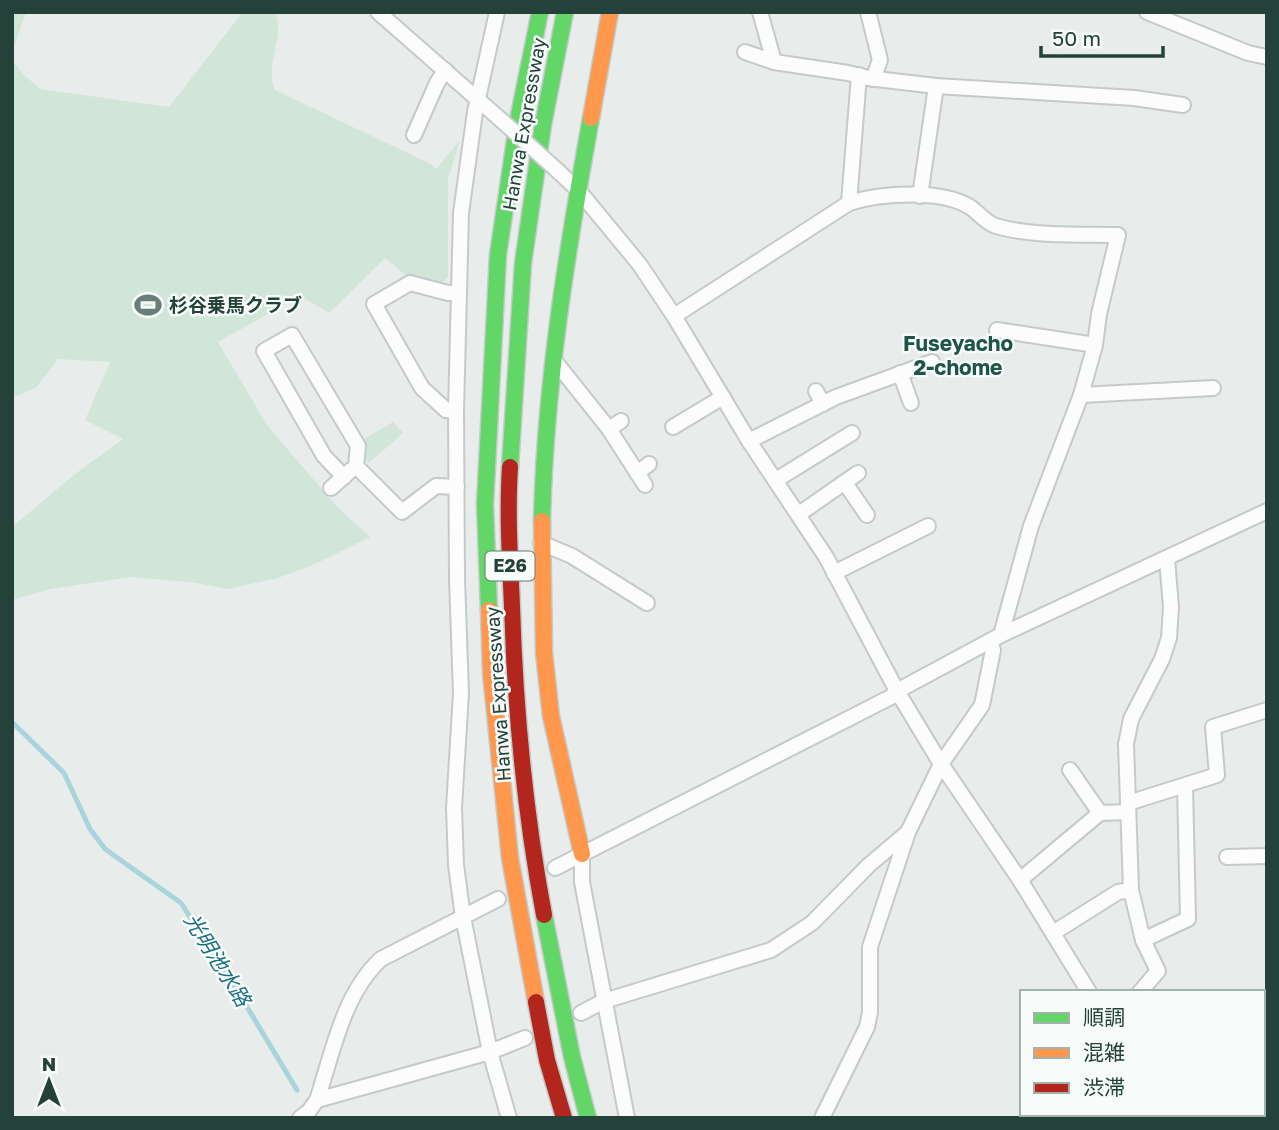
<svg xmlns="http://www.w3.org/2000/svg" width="1279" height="1130" font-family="'Golos Text','Noto Sans JP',sans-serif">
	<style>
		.green { fill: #d1e6d8 }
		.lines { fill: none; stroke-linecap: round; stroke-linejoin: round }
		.stream { stroke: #a9d4db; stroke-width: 5 }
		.street-casing { stroke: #c5cac8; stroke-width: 18 }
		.fast-casing { stroke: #c3cbc8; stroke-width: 19 }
		.slow-casing { stroke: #c3cbc8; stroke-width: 19 }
		.jam-casing { stroke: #c3cbc8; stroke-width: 19 }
		.street { stroke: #fcfcfc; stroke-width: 14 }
		.fast { stroke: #63d668; stroke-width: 16 }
		.slow { stroke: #ff974d; stroke-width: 16 }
		.jam { stroke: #b3261e; stroke-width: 16 }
		.street-bridge-casing { stroke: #c5cac8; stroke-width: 18; stroke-linecap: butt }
		.street-bridge { stroke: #fcfcfc; stroke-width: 14 }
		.labels { text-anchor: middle; stroke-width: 5; stroke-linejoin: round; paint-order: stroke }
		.shield { fill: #f7fbf9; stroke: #637a73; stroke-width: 2 }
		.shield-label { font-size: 18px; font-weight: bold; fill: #24423a }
		.street-label { font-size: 19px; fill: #24423a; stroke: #f7fbf9 }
		.poi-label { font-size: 19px; font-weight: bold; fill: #24423a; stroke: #f7fbf9; text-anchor: start }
		.neighbourhood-label { font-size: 21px; font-weight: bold; fill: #1f5548; stroke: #f7fbf9 }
		.water-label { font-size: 21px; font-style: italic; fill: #1c6f80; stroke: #f7fbf9 }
	</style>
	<rect width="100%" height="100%" fill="#e8edeb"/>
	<g class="green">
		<polygon points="12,12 26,12 12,54"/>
		<path d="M240 12H275C286 36 264 65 275 90L431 164 436 169 460 140 448 179V277L440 285 408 277 385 258 329 313 300 296 218 342 267 425 338 508 370 537 315 564 278 578 228 589 190 582 132 577 51 589 12 600V527L75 474 123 439 85 420 110 362 58 359 37 387 12 398V59L23 74 40 89 169 107 239 17Z"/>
		<polygon points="393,422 403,433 369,463 365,458 367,444 364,439"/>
	</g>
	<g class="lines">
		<polyline class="stream" points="12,722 64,773 90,829 105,849 181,903 232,982 297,1090"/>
		<defs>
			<g id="street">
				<polyline points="378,12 500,119"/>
				<polyline points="497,12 475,112 461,213 456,411 457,579 461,693 454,808 456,865 463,917 490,1052 509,1118"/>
				<polyline points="760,12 774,62"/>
				<polyline points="868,12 880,60 873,79"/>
				<polyline points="1147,12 1248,53 1267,57"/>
				<polyline points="745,52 774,62 848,73 868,78 936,86 1134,98 1183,105"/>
				<polyline points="414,135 437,83 445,70"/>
				<polyline points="559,172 579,191 640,265 674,316 749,441 826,557 897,691 941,764 1020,880 1089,992"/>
				<polyline points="920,196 936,86"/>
				<polyline points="849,203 859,75"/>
				<path d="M674 316 849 203C881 193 941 189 970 207 979 213 986 223 996 226 1034 237 1078 234 1118 235L1099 314 1095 345 1081 395 1031 526 1001 635"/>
				<polyline points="997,330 1095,345"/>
				<polyline points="554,360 609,429 645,485"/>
				<polyline points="900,373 911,403"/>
				<polyline points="816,391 823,404"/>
				<polyline points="1081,395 1213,388"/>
				<polyline points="456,411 446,410 422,388 374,304 410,283 448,293 458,293"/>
				<polyline points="673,427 723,397"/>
				<polyline points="609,429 621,421"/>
				<polyline points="749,441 836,397 932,362"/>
				<polyline points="637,473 649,464"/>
				<polyline points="344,477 324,456 264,351 292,335 358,446 356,466 402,512 436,486 457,487"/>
				<polyline points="776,480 852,433"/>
				<polyline points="845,483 867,515"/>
				<polyline points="331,488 351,470"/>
				<polyline points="799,514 858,473"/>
				<polyline points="541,543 572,556 647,603"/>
				<polyline points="834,573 928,526"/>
				<polyline points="1070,770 1100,813"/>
				<polyline points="1128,803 1217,775 1213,727 1267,710"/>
				<polyline points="582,854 582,882 627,1118"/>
				<polyline points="1227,857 1267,856"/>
				<polyline points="555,868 891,697 897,691 1001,635 1267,511"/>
				<polyline points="1020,880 1100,813 1128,812"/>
				<polyline points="1053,933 1118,892 1131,890"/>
				<polyline points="1143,940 1188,919 1185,786"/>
				<polyline points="1140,992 1158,971 1143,940 1131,890 1126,744 1131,719 1162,659 1169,638 1171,607 1167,559"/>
				<polyline points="581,1013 604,1001 771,950 812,923 869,865 908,832"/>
				<polyline points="317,1100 490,1052 525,1038"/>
				<polyline points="1177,1114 1180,1118"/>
				<path d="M300 1118 309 1111 317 1100C333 1052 343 994 381 959L498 899"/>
				<polyline points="822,1118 867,1027 870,1012 870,947 908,832 941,764 982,705 993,650 990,641"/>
			</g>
			<g id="fast">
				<polyline points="510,467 523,263 543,125 565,12"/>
				<path d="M542 521C545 385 567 251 591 118"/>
				<polyline points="489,610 485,504 498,255 518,120 540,12"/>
				<polyline points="544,915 572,1057 588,1118"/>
			</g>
			<g id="slow">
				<polyline points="591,118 610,12"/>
				<polyline points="542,521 544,653 551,716 582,854"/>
				<polyline points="489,610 491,673 510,858 536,1002"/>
			</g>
			<g id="jam">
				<path d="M510 467C507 513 510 559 512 606 515 709 525 813 544 915"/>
				<polyline points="536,1002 547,1060 564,1118"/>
			</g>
		</defs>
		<use href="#street" class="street-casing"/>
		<use href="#fast" class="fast-casing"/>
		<use href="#slow" class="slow-casing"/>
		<use href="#jam" class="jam-casing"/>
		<use href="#street" class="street"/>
		<use href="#fast" class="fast"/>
		<use href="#slow" class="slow"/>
		<use href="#jam" class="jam"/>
		<defs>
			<polyline id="street-bridge" points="500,119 559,172"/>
		</defs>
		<use href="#street-bridge" class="street-bridge-casing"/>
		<use href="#street-bridge" class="street-bridge"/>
	</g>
	<defs>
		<symbol id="stadium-bare" viewBox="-9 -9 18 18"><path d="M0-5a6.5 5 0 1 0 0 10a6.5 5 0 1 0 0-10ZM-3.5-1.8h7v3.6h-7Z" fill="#697e78" stroke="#f7fbf9" stroke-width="2.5" paint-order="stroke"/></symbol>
	</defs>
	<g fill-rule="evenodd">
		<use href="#stadium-bare" x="129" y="286" width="38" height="38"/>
	</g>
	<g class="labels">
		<rect class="shield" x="485.5" y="551.5" width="49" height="29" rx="5"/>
		<g class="shield-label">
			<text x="510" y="572">E26</text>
		</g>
		<g class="street-label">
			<text transform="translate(524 124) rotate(-80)" y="7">Hanwa Expressway</text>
			<text transform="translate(498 694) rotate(-94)" y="7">Hanwa Expressway</text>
		</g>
		<g class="poi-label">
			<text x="169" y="312">杉谷乗馬クラブ</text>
		</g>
		<g class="neighbourhood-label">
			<text x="958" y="351">Fuseyacho<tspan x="958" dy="24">2-chome</tspan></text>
		</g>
		<g class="water-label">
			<text transform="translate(217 960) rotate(58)" y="7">光明池水路</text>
		</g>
	</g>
	<rect width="1279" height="1130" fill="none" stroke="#24423a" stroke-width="28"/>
	<rect x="1020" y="990" width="245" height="126" fill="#f7fbf9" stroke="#a3b1ad" stroke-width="2"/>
	<rect x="1034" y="1013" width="35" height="10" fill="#63d668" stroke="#a3b1ad" stroke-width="2"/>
	<text x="1083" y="1025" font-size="21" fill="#24423a">順調</text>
	<rect x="1034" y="1048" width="35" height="10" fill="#ff974d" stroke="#a3b1ad" stroke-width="2"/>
	<text x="1083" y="1060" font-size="21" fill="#24423a">混雑</text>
	<rect x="1034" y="1083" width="35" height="10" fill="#b3261e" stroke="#a3b1ad" stroke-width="2"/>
	<text x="1083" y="1095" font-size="21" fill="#24423a">渋滞</text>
	<g transform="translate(49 1081)" stroke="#f7fbf9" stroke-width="5" paint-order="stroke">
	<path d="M0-5L12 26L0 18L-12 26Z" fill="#24423a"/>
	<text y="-10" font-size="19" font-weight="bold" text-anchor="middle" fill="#24423a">N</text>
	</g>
	<path d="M1041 46v10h122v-10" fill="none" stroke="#24423a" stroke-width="3.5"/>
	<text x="1052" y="46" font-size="21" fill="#24423a" stroke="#f7fbf9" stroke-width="5" paint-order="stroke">50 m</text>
</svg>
